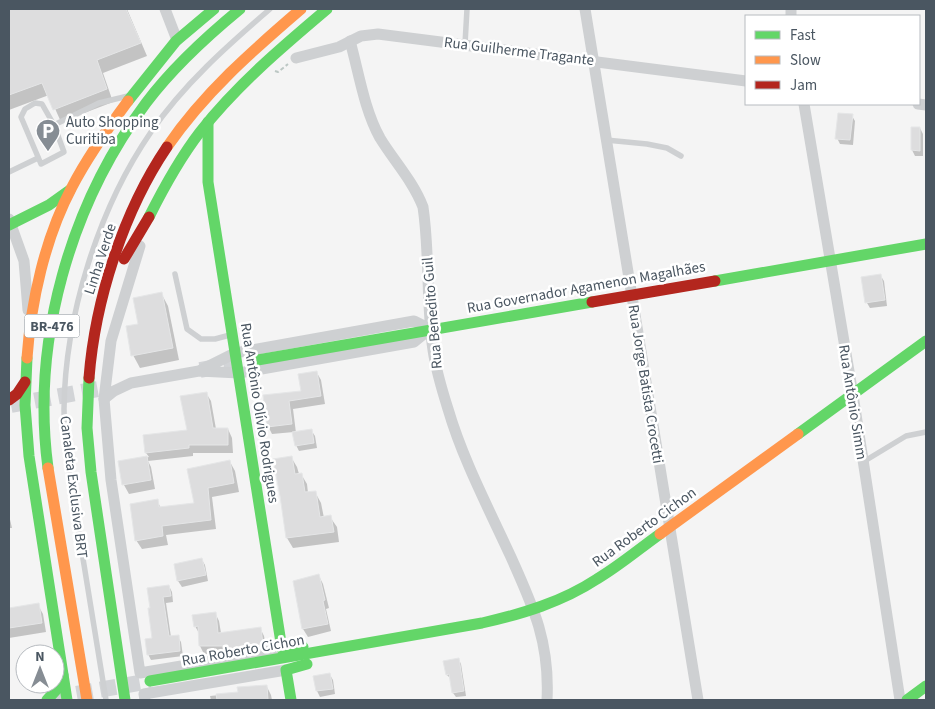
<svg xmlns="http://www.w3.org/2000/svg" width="935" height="709" font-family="'Source Sans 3',sans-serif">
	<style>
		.shadow { fill: #0003 }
		.building { fill: #ddddde; stroke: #e5e6e7 }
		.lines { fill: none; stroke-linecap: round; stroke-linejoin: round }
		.secondary-tunnel { stroke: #d2d4d7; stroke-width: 16; stroke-dasharray: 16 8; stroke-linecap: butt }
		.path { stroke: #bcc7c4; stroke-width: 2; stroke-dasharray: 4 2.5; stroke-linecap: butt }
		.lane { stroke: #ced0d2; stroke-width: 5.5 }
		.street { stroke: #ced0d2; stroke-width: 11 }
		.fast { stroke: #63d668; stroke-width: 11 }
		.slow { stroke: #ff974d; stroke-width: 11 }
		.jam { stroke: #b3261e; stroke-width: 11 }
		.labels { text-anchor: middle; stroke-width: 5; stroke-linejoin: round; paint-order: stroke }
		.shield { fill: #fff; stroke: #808990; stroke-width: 1 }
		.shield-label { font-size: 14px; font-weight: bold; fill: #4a5661 }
		.street-label { font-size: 15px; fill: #4a5661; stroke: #fff }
		.poi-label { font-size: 15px; fill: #4a5661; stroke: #fff; text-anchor: start }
	</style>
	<rect width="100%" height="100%" fill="#f4f4f4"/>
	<g class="shadow">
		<polygon points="9,9 127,9 147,56 103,73 113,102 61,122 49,95 9,110"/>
		<polygon points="852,116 855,121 853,145 840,144 837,138"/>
		<polygon points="912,128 920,128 923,134 923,156 915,156 912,150"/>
		<polygon points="880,275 884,281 887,306 870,308 867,303"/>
		<polygon points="161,293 168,306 179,360 140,368 133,355 140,325"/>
		<polygon points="317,373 321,380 325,404 293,409 296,433 311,430 315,436 317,448 299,451 296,445 294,432 272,434 268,426 264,397 303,392"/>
		<polygon points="206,393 211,401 216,429 228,429 232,438 233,453 193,453 193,456 148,461 151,467 155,489 129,494 124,485 120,462 149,457 146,453 188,431"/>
		<polygon points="291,457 297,467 299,474 301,474 307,484 308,493 315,492 321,503 324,518 330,517 337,527 339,542 293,548 287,538 282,496"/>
		<polygon points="230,462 235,471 239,492 212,497 216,529 166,535 168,545 142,549 136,540 157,501 161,508 195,504"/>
		<polygon points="9,515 12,528 9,528"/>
		<polygon points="202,560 205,565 208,581 182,587 178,581 175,565"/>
		<polygon points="319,576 323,584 329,608 326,609 331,631 308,637 303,629 294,582"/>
		<polygon points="169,586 172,592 173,602 166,603 171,637 178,637 181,642 183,656 151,660 148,654 154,639 151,609"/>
		<polygon points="38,605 43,614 46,632 9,638 9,609"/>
		<polygon points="215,613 219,621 221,633 260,628 264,636 267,652 204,654 200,646 200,635 195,626"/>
		<polygon points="459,660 461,664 466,696 456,697 453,693 451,679 447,675"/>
		<polygon points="330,675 333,680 335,694 320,697 317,691"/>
		<polygon points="267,687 271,695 272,700 211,700 210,696 239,693"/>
	</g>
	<g class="building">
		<polygon points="9,9 126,9 141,43 97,60 107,89 53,110 42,83 9,95"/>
		<polygon points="838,113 853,114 850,140 835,139"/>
		<polygon points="911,127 920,127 920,151 911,150"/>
		<polygon points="881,274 885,300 865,303 861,277"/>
		<polygon points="162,292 173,348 131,356 126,326 138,324 133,298"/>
		<polygon points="317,371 321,396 289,401 292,424 267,427 263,395 301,391 298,374"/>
		<polygon points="207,392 213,428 228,428 228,445 189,445 189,448 145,453 143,435 187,430 180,396"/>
		<polygon points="312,429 314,443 295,446 292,432"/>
		<polygon points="147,456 151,480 122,485 118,461"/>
		<polygon points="292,456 295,474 302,473 305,492 316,491 320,517 331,515 334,532 286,538 280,496 273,459"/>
		<polygon points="230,460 234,483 208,488 211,520 162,526 163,536 135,541 130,504 158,499 159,507 194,503 187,469"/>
		<polygon points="202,558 206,575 177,581 174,564"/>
		<polygon points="319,574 325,600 323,601 328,624 302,629 293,581"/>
		<polygon points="169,585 171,596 163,597 169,636 179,635 180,651 147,655 145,639 152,638 148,608 150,608 147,588"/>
		<polygon points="39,603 42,623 9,628 9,608"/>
		<polygon points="216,612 218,633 261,627 263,645 225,650 224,646 199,646 198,626 194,627 192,615"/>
		<polygon points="459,658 464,691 452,693 449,674 446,675 443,661"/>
		<polygon points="330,673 333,689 316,691 313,676"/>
		<polygon points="267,685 268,700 217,700 216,694 238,692 237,687"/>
	</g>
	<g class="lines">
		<g class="secondary-tunnel">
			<polyline points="200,370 250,361"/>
			<polyline points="11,405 98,389"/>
			<polyline points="53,698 150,681"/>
		</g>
		<polyline class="path" points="275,71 278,72 288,64"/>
		<g class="lane">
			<polyline points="465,44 467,9"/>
			<polygon points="35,103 42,104 54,125 64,152 41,164 21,117 25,109"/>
			<polyline points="54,125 99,103 128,96"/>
			<polyline points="606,140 647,144 667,148 681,156"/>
			<polyline points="9,172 38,158"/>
			<polyline points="175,274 187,329 201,339 215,339 230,335"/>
			<polyline points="863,462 906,436 926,432"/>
			<path d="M106 700C97 645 88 590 79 534 72 493 64 451 64 409 65 316 98 209 151 132 183 85 227 46 270 9"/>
		</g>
		<g class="street">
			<polyline points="165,9 177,40"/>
			<polyline points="585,9 698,700"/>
			<polyline points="791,9 791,16"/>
			<path d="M350 41C359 73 364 109 380 138 394 161 413 181 423 207 430 254 426 303 433 350 436 370 442 390 448 409 463 460 488 507 510 555 533 606 550 642 547 700"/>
			<polyline points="296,58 339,47 361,36 378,34 746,81"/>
			<polyline points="804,104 853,395 900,700"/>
			<polyline points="918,104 926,105"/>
			<polyline points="9,219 24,261 28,310"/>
			<polyline points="140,246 111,341 104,399 111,480 140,673 282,649"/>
			<polyline points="104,399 114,391 131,383 199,371 239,373 414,342 430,329 414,321 235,353 199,371"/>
			<polyline points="145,700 144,694 286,670"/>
		</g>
		<g class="fast">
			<polyline points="128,101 176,41 214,9"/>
			<polyline points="208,122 208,182 282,649 303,647"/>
			<path d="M149 217C164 187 180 158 200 132 237 85 282 47 327 9"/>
			<polyline points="9,225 49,205 70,190"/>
			<polyline points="715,281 926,244"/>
			<polyline points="27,358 25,405 29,456 67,700"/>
			<polyline points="252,361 592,302"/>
			<polyline points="89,378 87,428 91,472 125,700"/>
			<polyline points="798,434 926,341"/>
			<path d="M48 468C31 341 70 205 146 103 173 67 206 37 240 9"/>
			<path d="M150 681 482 623C522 614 562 602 597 579 619 566 639 549 660 534"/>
			<polyline points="47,700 57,689 63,675"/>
			<polyline points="291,700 286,670 307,664"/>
			<polyline points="907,700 926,686"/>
		</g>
		<g class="slow">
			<path d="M167 147C204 93 252 51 301 9"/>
			<path d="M27 358C31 301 45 238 72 187 88 156 108 128 128 101"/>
			<polyline points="48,468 87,700"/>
			<polyline points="660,534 798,434"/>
		</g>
		<g class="jam">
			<polyline points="124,259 149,217"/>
			<polyline points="592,302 715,281"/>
			<path d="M89 378C95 301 123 212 167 147"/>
			<polyline points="9,400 17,394 25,382"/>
		</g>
	</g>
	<defs>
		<symbol id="parking-pin" viewBox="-11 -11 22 30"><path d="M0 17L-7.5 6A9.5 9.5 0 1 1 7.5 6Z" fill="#868d94" stroke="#fff"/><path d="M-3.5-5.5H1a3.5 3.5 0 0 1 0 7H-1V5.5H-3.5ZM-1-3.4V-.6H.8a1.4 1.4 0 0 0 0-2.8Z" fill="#fff"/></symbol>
	</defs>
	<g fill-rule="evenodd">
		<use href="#parking-pin" x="34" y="117" width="28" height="38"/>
	</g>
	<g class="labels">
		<rect class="shield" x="24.5" y="314.5" width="55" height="23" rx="4"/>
		<g class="shield-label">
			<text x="52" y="331">BR-476</text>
		</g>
		<g class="street-label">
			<text transform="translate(519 51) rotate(7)" y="5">Rua Guilherme Tragante</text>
			<text transform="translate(100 259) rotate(-72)" y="5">Linha Verde</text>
			<text transform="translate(586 287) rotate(-10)" y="5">Rua Governador Agamenon Magalhães</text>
			<text transform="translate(432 313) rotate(-95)" y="5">Rua Benedito Guil</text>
			<text transform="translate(646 384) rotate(81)" y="5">Rua Jorge Batista Crocetti</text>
			<text transform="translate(853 402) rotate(81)" y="5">Rua Antônio Simm</text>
			<text transform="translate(260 413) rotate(81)" y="5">Rua Antônio Olívio Rodrigues</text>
			<text transform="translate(74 487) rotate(83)" y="5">Canaleta Exclusiva BRT</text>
			<text transform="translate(644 527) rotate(-36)" y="5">Rua Roberto Cichon</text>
			<text transform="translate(243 650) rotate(-10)" y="5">Rua Roberto Cichon</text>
		</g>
		<g class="poi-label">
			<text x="66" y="127">Auto Shopping<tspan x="66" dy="17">Curitiba</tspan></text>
		</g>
	</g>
	<rect width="935" height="709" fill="none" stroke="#4a5661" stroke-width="20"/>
	<rect x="745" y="15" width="175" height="90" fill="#ffffff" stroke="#b7bbc0"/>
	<rect x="755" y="31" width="25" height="8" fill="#63d668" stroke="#b7bbc0"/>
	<text x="790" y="40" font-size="15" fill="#4a5661">Fast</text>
	<rect x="755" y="56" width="25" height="8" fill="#ff974d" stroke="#b7bbc0"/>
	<text x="790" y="65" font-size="15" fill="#4a5661">Slow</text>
	<rect x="755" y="81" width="25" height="8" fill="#b3261e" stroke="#b7bbc0"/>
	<text x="790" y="90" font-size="15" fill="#4a5661">Jam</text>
	<g transform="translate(40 669)"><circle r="24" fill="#ffffff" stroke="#b7bbc0"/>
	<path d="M0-4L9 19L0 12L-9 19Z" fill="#868d94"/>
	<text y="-8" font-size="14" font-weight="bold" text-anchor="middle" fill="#4a5661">N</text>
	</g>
</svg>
